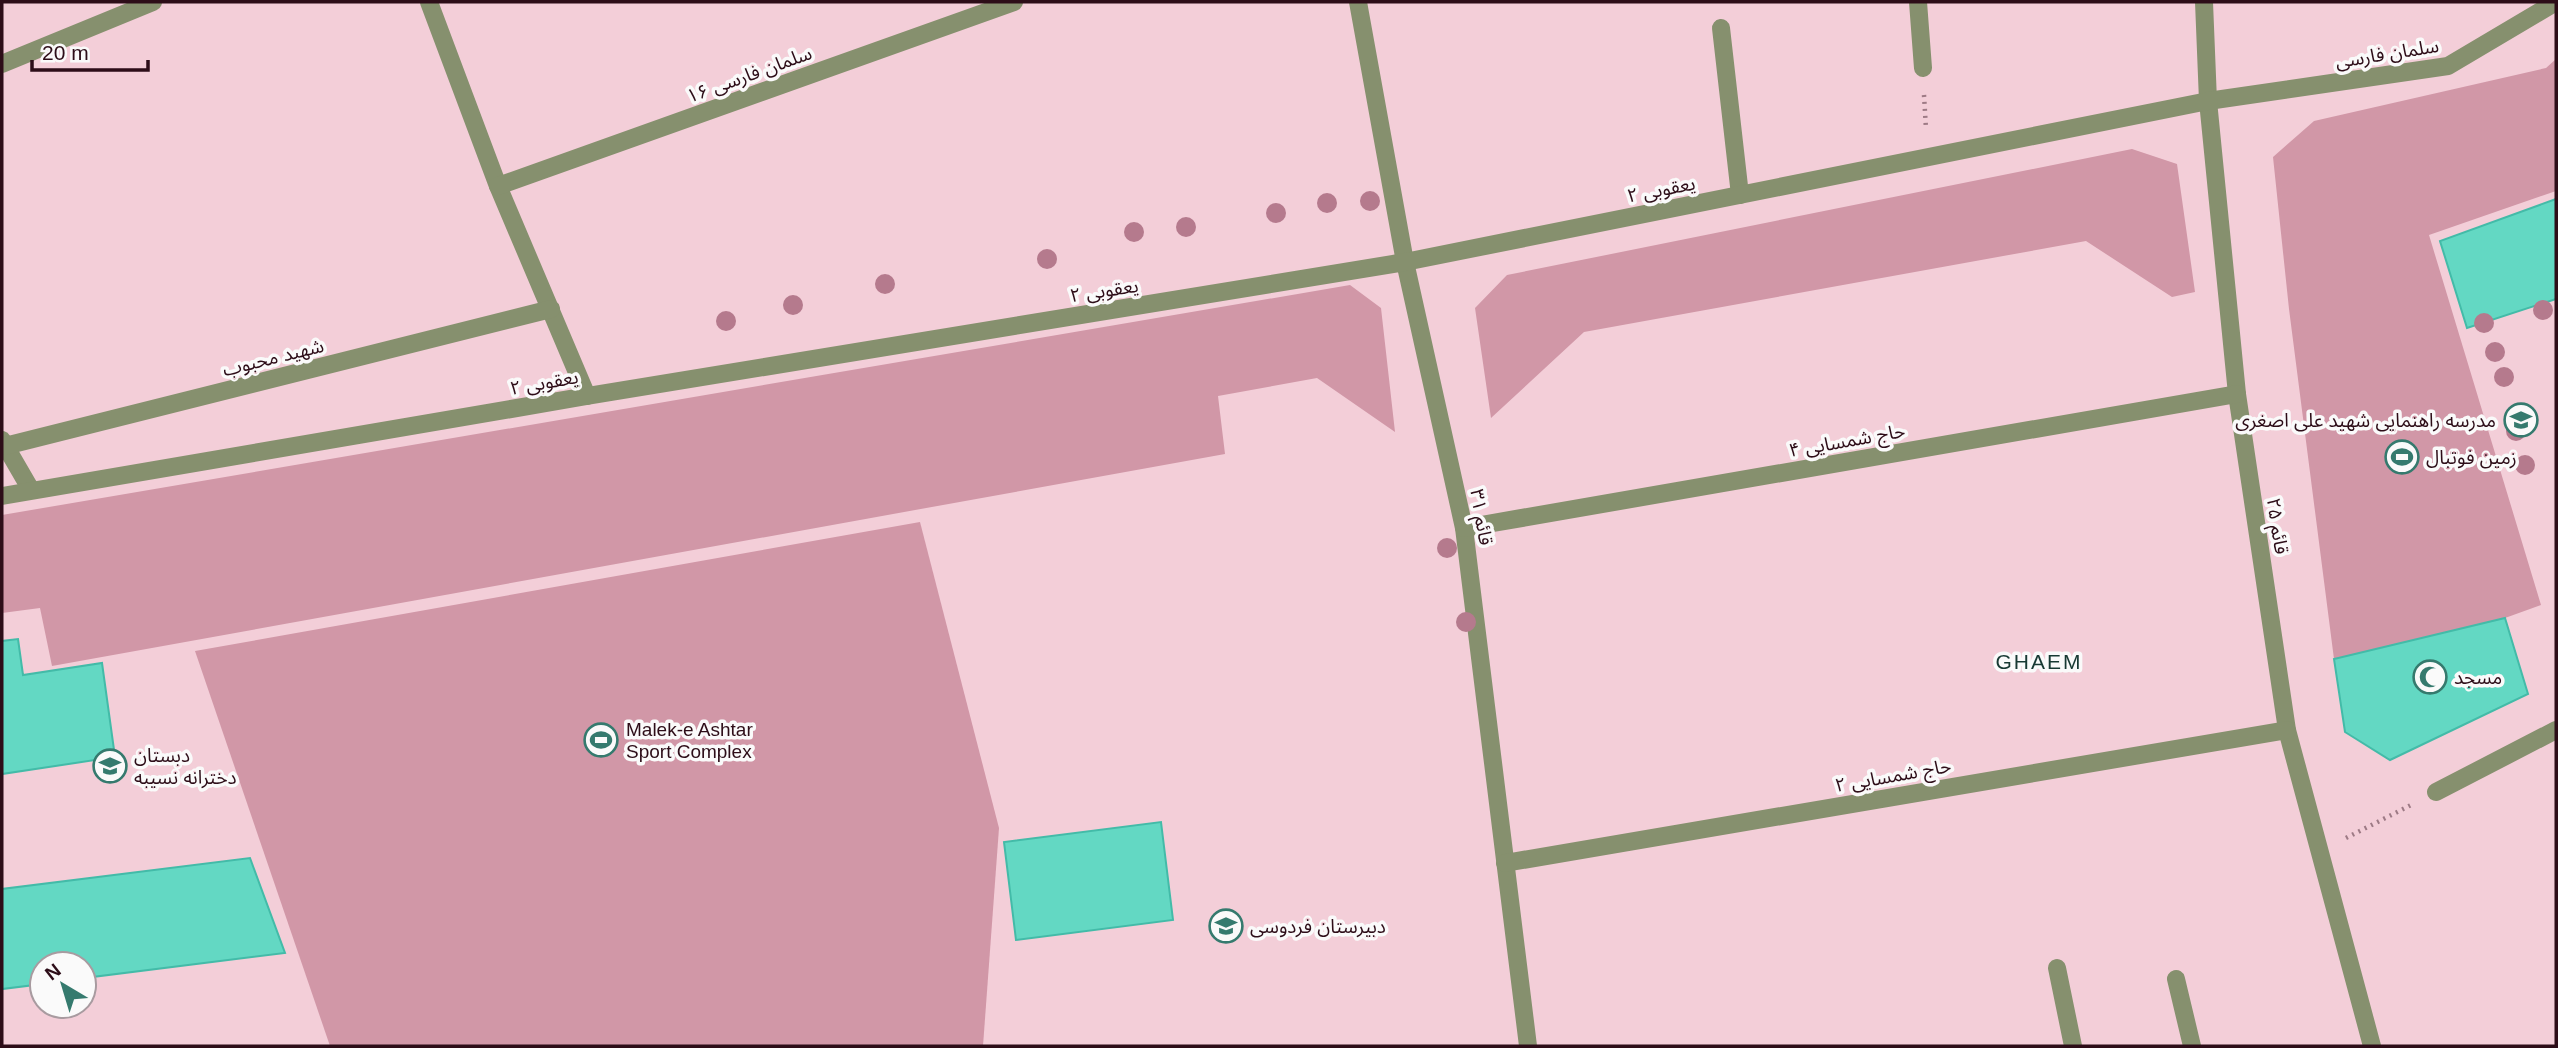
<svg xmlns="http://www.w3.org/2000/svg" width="2558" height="1048" font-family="Arial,'Noto Sans Arabic',sans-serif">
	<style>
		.green { fill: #d197a7 }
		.building { fill: #63d8c3; stroke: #43bba8; stroke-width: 2 }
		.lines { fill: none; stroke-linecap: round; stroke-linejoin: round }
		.path { stroke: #9d7a85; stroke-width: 4.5; stroke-dasharray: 2 5; stroke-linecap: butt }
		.minor { stroke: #86906e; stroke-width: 18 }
		.tree { fill: #b57a8d }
		.labels { text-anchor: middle; stroke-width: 7; stroke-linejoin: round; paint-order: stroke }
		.street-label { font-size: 19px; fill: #2d0d18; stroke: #fafafa }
		.poi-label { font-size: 19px; fill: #2d0d18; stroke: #fafafa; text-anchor: start }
		.neighbourhood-label { font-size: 21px; letter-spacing: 2px; fill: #183933; stroke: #fafafa }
	</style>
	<rect width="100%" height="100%" fill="#f3ced8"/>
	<g class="green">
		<polygon points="2556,59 2556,191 2429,235 2541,605 2505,618 2334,659 2289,309 2273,157 2314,121 2546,68"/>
		<polygon points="2132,149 2177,164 2195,292 2172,297 2086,241 1584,332 1491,418 1475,308 1507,275"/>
		<polygon points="1350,285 1381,308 1395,432 1317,378 1218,396 1225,454 52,666 40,608 2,613 2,515"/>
		<polygon points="920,522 999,828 983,1046 330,1046 195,651"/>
	</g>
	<g class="building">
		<polygon points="2556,199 2556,299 2467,328 2440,241"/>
		<polygon points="2505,618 2528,694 2390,760 2345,732 2334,659"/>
		<polygon points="18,639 23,675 102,663 115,757 2,774 2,641"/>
		<polygon points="1161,822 1173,920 1016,940 1004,842"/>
		<polygon points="250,858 285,953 84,978 84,964 42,964 42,984 2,989 2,889"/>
	</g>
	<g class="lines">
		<g class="path">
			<polyline points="1924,95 1926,129"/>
			<polyline points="2346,838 2413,804"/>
		</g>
		<g class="minor">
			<polyline points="429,2 498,186 587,396"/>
			<polyline points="1358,2 1405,262 1464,528 1528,1046"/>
			<polyline points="1918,2 1923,68"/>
			<polyline points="2204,2 2208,101 2237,394 2287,730 2372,1046"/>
			<polyline points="1721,28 1740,195"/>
			<polyline points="2,64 153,2"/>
			<polyline points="498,186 1014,2"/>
			<polyline points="2,440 31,490"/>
			<polyline points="5,446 551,309"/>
			<polyline points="2,496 587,396 1405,262 2208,101 2448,66 2556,2"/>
			<polyline points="1464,528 2237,394"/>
			<polyline points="2436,792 2556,730"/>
			<polyline points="1505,863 2287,730"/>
			<polyline points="2057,968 2073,1046"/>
			<polyline points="2176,979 2192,1046"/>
		</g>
	</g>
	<g class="tree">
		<circle cx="1370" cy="201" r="10"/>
		<circle cx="1327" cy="203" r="10"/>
		<circle cx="1276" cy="213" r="10"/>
		<circle cx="1186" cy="227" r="10"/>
		<circle cx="1134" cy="232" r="10"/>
		<circle cx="1047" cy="259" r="10"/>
		<circle cx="885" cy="284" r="10"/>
		<circle cx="793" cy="305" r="10"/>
		<circle cx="2543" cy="310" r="10"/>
		<circle cx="726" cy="321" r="10"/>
		<circle cx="2484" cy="323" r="10"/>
		<circle cx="2495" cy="352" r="10"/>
		<circle cx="2504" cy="377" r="10"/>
		<circle cx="2516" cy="431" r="10"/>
		<circle cx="2525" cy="465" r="10"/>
		<circle cx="1447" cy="548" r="10"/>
		<circle cx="1466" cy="622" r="10"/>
	</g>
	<defs>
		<symbol id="school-ring" viewBox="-11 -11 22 22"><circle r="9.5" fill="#fafafa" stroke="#357a6e" stroke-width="1.5"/><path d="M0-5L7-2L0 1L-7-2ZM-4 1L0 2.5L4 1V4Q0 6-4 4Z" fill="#357a6e"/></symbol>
		<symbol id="stadium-ring" viewBox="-11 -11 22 22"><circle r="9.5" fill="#fafafa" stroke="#357a6e" stroke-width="1.5"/><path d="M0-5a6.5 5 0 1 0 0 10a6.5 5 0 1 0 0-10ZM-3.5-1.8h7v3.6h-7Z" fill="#357a6e"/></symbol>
		<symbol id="mosque-ring" viewBox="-11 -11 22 22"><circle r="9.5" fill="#fafafa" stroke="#357a6e" stroke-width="1.5"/><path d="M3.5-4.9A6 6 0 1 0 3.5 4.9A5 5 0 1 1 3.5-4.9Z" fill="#357a6e"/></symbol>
	</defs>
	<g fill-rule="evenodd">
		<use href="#school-ring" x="2502" y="401" width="38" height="38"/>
		<use href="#stadium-ring" x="2383" y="438" width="38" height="38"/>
		<use href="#mosque-ring" x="2411" y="658" width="38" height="38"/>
		<use href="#stadium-ring" x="582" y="721" width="38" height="38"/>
		<use href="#school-ring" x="91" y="747" width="38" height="38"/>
		<use href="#school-ring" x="1207" y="907" width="38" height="38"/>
	</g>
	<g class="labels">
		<g class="street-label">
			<text transform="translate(2387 53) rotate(-9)" y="7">سلمان فارسی</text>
			<text transform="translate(749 74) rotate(-20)" y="7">سلمان فارسی ۱۶</text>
			<text transform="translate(1661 189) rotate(-11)" y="7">یعقوبی ۲</text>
			<text transform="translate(1104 290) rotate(-9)" y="7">یعقوبی ۲</text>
			<text transform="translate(273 357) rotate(-14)" y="7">شهید محبوب</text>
			<text transform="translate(544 382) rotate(-10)" y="7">یعقوبی ۲</text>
			<text transform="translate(1847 440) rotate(-10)" y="7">حاج شمسایی ۴</text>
			<text transform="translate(1482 517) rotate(80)" y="7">قائم ۳۱</text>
			<text transform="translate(2278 526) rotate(81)" y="7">قائم ۲۵</text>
			<text transform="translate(1893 775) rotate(-10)" y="7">حاج شمسایی ۲</text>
		</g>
		<g class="poi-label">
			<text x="2496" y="427" text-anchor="end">مدرسه راهنمایی شهید علی اصغری</text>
			<text x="2426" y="464">زمین فوتبال</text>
			<text x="2454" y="684">مسجد</text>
			<text x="626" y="736">Malek-e Ashtar<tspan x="626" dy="22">Sport Complex</tspan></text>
			<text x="134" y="762">دبستان<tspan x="134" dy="22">دخترانه نسیبه</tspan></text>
			<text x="1250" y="933">دبیرستان فردوسی</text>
		</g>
		<g class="neighbourhood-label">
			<text x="2039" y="669">GHAEM</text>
		</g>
	</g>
	<rect width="2558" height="1048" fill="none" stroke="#2d0d18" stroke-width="7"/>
	<g transform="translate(63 985) rotate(322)"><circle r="33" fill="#fafafa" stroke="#a89ba0" stroke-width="2"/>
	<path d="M0-5L12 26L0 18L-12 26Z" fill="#357a6e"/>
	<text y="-10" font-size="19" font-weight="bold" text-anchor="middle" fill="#2d0d18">N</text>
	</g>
	<path d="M32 60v10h116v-10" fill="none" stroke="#2d0d18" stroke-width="3.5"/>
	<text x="42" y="60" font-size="21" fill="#2d0d18" stroke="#fafafa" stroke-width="5" paint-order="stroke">20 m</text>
</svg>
